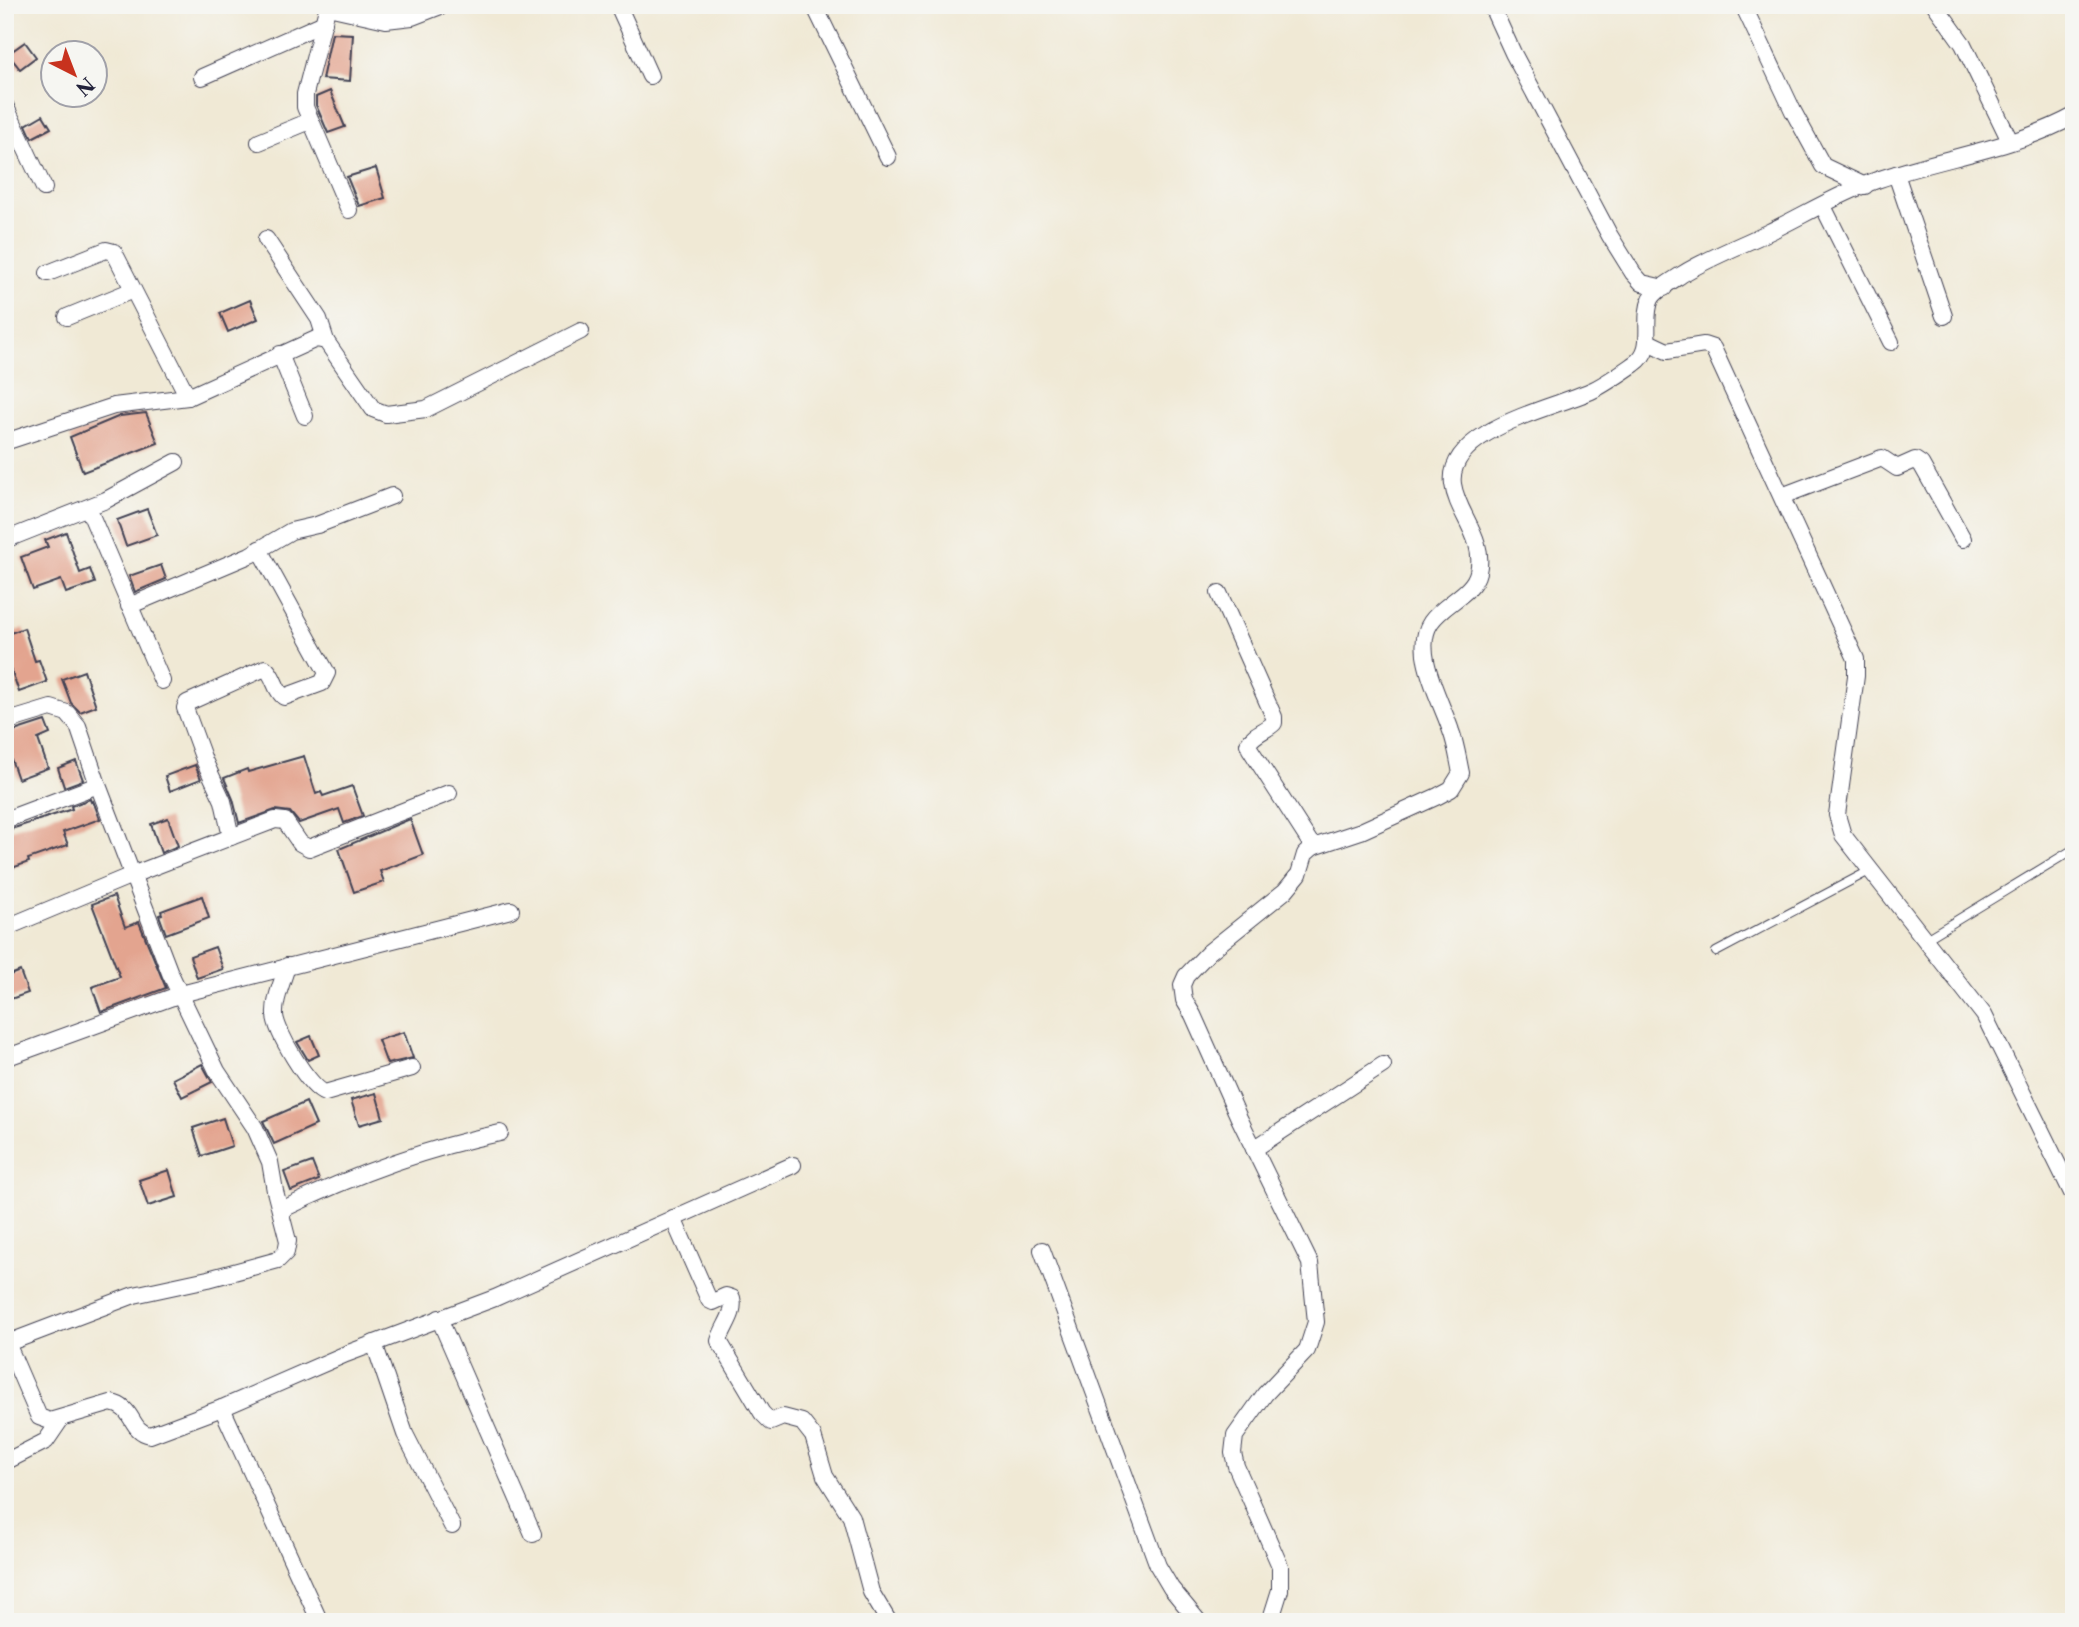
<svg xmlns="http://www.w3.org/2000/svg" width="2079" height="1627" font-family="'Libre Caslon Text',serif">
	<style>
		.building { fill: #e3a48f }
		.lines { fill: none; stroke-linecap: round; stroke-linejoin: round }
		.service-casing { stroke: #414052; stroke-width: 10 }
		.minor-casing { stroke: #414052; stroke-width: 18 }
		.service { stroke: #fff; stroke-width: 8 }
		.minor { stroke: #fff; stroke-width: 16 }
	</style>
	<rect width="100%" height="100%" fill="#f6f6f2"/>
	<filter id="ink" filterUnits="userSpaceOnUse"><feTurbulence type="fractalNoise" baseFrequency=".0143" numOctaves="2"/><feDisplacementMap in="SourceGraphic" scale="14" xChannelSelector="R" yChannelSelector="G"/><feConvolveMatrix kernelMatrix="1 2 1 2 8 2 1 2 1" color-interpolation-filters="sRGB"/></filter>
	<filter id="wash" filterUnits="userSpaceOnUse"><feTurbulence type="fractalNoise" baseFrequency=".00686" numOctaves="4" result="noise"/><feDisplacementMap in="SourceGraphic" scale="28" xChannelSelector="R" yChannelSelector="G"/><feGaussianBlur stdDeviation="1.57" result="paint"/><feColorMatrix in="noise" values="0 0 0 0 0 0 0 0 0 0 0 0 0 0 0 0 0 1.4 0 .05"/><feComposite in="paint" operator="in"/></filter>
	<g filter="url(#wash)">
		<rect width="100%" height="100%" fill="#f0e9d5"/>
		<g id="blocks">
			<g class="building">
				<polygon points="332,33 353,34 350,81 322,79"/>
				<polygon points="25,42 36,57 20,69 8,54"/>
				<polygon points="330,91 345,127 328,133 316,105 316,97"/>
				<polygon points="43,115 51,128 32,138 26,125"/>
				<polygon points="376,168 385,198 359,206 347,177"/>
				<polygon points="250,300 258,319 228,332 220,313"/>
				<polygon points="146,413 158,443 83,472 70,437 120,416"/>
				<polygon points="147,509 157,535 126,546 117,520"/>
				<polygon points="66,532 80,573 90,569 95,583 66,593 61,580 33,590 21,557 48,547 45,540"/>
				<polygon points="161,565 166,579 135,592 129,576"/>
				<polygon points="24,628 35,661 39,660 47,682 19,692 10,666 5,668 5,635"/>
				<polygon points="84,671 96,706 80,712 71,703 62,679"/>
				<polygon points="45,721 50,734 38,739 48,768 18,779 5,742 5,734"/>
				<polygon points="304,756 316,794 321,792 323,796 352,786 363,816 344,823 339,809 299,823 290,812 275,810 239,823 233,799 224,778 247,769 248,772"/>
				<polygon points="76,761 83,780 64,787 58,768"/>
				<polygon points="195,765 201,779 170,791 165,776"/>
				<polygon points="90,799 91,802 93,801 100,819 63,832 68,845 28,859 29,862 12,868 5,849 5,831 72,809 71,806"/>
				<polygon points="168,818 178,846 161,853 151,824"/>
				<polygon points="410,819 423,855 380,871 384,882 354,892 339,849"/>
				<polygon points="114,896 125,927 139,922 166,988 101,1012 92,987 120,977 92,904"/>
				<polygon points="202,896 209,918 166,934 159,915 162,914 161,911"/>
				<polygon points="215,947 223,969 197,978 190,956"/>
				<polygon points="20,971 28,993 5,1001 5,977"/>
				<polygon points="404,1032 413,1058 387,1064 378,1040"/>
				<polygon points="311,1036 319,1055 308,1060 297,1042"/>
				<polygon points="202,1064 212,1082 182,1097 173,1079"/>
				<polygon points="376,1093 383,1118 359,1125 351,1100"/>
				<polygon points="306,1102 316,1125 274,1144 263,1121"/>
				<polygon points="223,1118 232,1146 202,1156 193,1128"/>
				<polygon points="312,1162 319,1180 291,1191 284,1172"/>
				<polygon points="169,1170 177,1197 148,1206 139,1180"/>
			</g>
		</g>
	</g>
	<g filter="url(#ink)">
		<use href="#blocks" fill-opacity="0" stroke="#414052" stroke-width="2"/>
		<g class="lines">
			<defs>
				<g id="service">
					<polyline points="1926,939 2074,849"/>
					<polyline points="1716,952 1871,870"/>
				</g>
				<g id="minor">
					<polyline points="328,5 305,94 305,107 349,210"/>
					<polyline points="618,5 650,76"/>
					<polyline points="814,5 888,157"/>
					<polyline points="1491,5 1513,53 1610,236 1633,273 1642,283 1664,288"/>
					<polyline points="1743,5 1793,111 1823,166 1865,186"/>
					<polyline points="1935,5 1963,44 2010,141"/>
					<polyline points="328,7 386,20 412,17 443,5"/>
					<polyline points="202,77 324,23"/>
					<polyline points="5,105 44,188"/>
					<polyline points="259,142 310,121"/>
					<polyline points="1896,174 1944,316"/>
					<polyline points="1823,206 1891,342"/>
					<polyline points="266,239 319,319 326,341"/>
					<polyline points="48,273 106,250 114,252 188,397"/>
					<polyline points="67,317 133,290"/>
					<polyline points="1648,342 1667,351 1704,345 1713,348 1856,659 1856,676 1837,815 1843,835 1984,1015 2074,1197"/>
					<polyline points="280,354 305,416"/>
					<polyline points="5,442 114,406 188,397 316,339 326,341 373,409 386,414 426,409 581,331"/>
					<polyline points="1782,496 1882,458 1897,468 1915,460 1921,464 1963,539"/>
					<polyline points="88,508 162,681"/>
					<polyline points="5,540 106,500 176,462"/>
					<path d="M1219 593 1274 717V723C1266 731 1254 733 1248 744L1250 749 1313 847"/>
					<polyline points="129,606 250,555 291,531 317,525 392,496"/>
					<polyline points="5,722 51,708 67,713 78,726 98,785 170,973 217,1071 255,1128 270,1162 275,1191 288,1241 286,1252 278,1260 208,1279 134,1295 5,1344"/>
					<polyline points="5,820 98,785"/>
					<path d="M231 837 223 801 204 760 185 708 187 703 265 668C275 675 274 690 284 697L322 683 327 673 259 549"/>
					<polyline points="5,928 132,875 275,820 285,821 300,843 309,848 449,793"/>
					<path d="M287 966C283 981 274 999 275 1015 276 1032 309 1088 325 1093L412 1068"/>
					<polyline points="5,1058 181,994 511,910"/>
					<polyline points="1254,1149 1383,1065"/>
					<path d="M281 1210C349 1177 426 1148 500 1133"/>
					<path d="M673 1218 709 1300 713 1302 726 1296 732 1298C736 1314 723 1326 719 1341L762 1413 771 1422 783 1417 802 1422 813 1436 825 1476 851 1517 871 1592 889 1622"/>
					<polyline points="1042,1250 1158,1566 1171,1588 1199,1622"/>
					<polyline points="439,1318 533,1534"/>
					<path d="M7 1343 39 1417 50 1421 111 1403C135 1407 129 1431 150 1435L222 1408 346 1354 495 1298 793 1165"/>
					<polyline points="374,1343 405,1434 452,1526"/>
					<polyline points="222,1408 320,1622"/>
					<polyline points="5,1462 46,1441 61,1419"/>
					<path d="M1270 1622 1280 1590V1566L1236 1466 1233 1453 1235 1436 1265 1394 1307 1350 1316 1322 1310 1263 1239 1118 1193 1015 1184 1000 1182 985 1186 976 1209 952 1285 891 1299 874 1305 854 1313 847 1361 831 1438 796 1451 789 1461 773C1458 759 1456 744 1451 731 1442 702 1411 651 1431 622 1444 603 1473 594 1478 572 1486 538 1457 514 1453 484 1446 429 1555 408 1593 390 1607 383 1621 373 1634 364 1657 349 1641 321 1651 299 1656 290 1672 281 1681 275 1708 258 1740 246 1769 232 1804 215 1840 193 1877 180 1942 157 2014 149 2074 116"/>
				</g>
			</defs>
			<use href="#service" class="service-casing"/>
			<use href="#minor" class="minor-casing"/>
			<use href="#service" class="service"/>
			<use href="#minor" class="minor"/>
		</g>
	</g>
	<rect width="2079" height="1627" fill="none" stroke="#f6f6f2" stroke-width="28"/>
	<g transform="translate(74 74) rotate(138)"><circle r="33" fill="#f6f6f2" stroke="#a1a1a9" stroke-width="2"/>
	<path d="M0-5L12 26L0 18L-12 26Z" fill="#c8321e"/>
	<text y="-10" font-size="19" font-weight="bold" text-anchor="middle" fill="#22223b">N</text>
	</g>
</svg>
